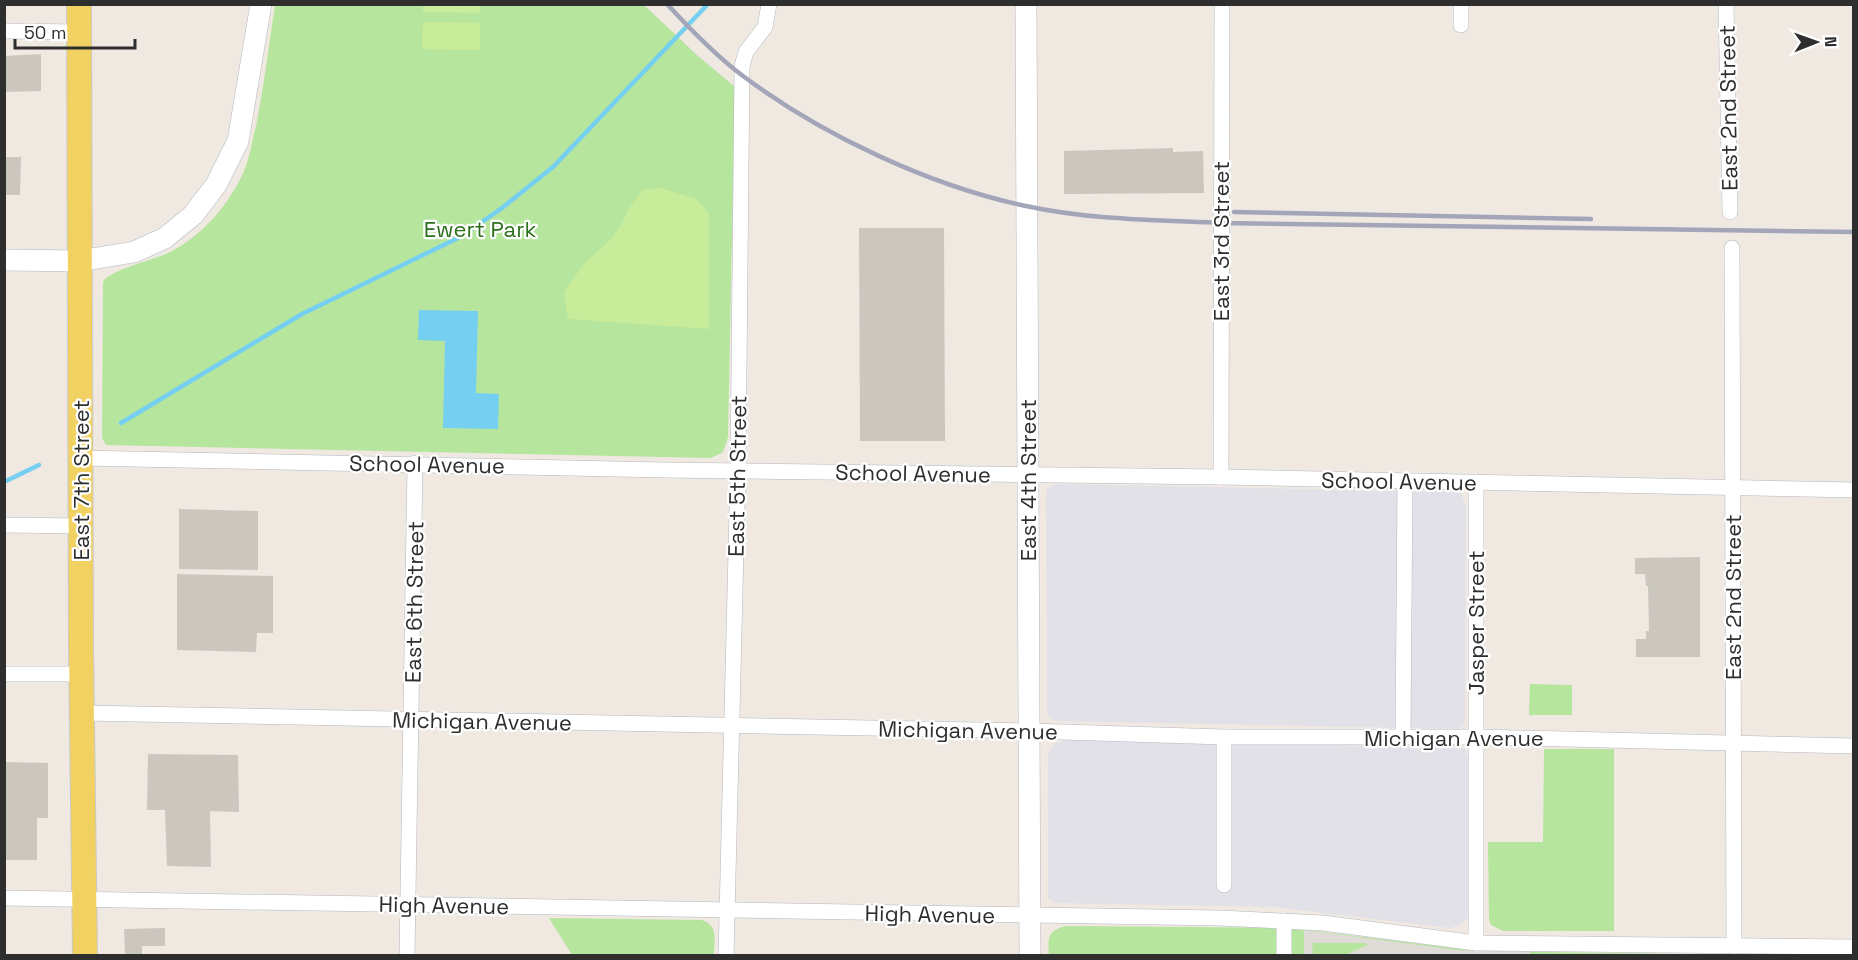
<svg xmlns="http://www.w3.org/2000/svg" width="1858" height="960" font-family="'Space Grotesk',sans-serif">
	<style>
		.industrial { fill: #e3e1e8 }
		.green { fill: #b6e59e }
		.pitch { fill: #c9ec9a }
		.plaza { fill: #dfdcd8 }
		.water { fill: #75cff0 }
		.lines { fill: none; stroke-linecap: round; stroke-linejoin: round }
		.stream { stroke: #75cff0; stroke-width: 4.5 }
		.building { fill: #cbc7bf }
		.street-casing { stroke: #b4b7c1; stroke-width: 16 }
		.secondary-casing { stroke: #b4b7c1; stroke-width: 22 }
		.primary-casing { stroke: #c9c9c9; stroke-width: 26 }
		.street { stroke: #fff; stroke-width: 15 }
		.secondary { stroke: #fff; stroke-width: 21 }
		.primary { stroke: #f2d163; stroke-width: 24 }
		.rail { stroke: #a3a6b8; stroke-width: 4.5 }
		.labels { text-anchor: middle; stroke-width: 4.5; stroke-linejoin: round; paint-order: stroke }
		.street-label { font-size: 22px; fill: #2e2e2e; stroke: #fff }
		.park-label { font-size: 22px; fill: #2c6e1b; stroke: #fff }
	</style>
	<rect width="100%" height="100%" fill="#efe9e1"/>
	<g class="industrial">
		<polygon points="1054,484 1456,492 1461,493 1466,506 1465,724 1459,729 1054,721 1047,713 1046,495 1047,489"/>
		<polygon points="1071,739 1464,748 1468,757 1469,912 1467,919 1460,925 1450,928 1273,907 1053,903 1048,898 1048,754 1054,743"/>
	</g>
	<g class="green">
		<path d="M275 5H644L698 56 735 87 728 437 723 452 711 458 106 445 102 438 103 282C110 269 156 260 172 251 204 234 230 203 244 171 250 157 252 141 256 126 264 86 269 45 275 5Z"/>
		<polygon points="1530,684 1572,685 1572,715 1529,715"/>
		<polygon points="1544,749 1614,749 1614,931 1503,931 1491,925 1489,919 1488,842 1543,842"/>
		<path d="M549 918 702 920C719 926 714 940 714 955H572Z"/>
		<path d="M1066 926 1291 928 1478 951 1752 955 1049 956C1048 938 1047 931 1066 926Z"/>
	</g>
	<g class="pitch">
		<polygon points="423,5 480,5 480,13 423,12"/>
		<polygon points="423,22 480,23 480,50 422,49"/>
		<polygon points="660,188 697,199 709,214 709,329 568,319 564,292 584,264 612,238 622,223 629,208 643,190"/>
	</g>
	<polygon class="plaza" points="1304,930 1456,950 1530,952 1531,955 1345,955 1368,945 1365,943 1312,943 1313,955 1304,955"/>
	<polygon class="water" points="419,310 478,311 476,393 499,394 498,429 443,428 445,341 418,340"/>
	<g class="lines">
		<g class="stream">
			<polyline points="121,423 302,314 460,237 502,208 553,167 708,4"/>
			<polyline points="4,482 39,465"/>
		</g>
	</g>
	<g class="building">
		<polygon points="41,54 41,91 4,92 4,56"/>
		<polygon points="1173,148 1173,152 1203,151 1204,193 1064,194 1064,151"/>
		<polygon points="4,157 21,157 20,195 4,195"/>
		<polygon points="859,228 944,228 945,441 860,441"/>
		<polygon points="179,509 258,511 258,570 179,569"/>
		<polygon points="1700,557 1700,657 1636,657 1636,639 1646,639 1646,631 1649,631 1648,586 1646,586 1645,574 1635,574 1635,558"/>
		<polygon points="177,574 273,576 273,633 257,633 256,652 177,650"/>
		<polygon points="148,754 238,755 239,812 210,811 211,867 167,866 165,810 147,810"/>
		<polygon points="4,762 48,763 48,818 37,818 37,860 4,860"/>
		<polygon points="165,928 165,946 142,946 142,956 125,956 124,929"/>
	</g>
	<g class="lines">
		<defs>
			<g id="street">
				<polyline points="1461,4 1461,25"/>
				<polyline points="1726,4 1730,212"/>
				<polyline points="4,31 79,32"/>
				<polyline points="1732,248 1734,946"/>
				<polyline points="81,458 665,470 1221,477 1854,490"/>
				<polyline points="1221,477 1222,4"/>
				<polyline points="1476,482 1476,943"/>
				<polyline points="4,525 81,526"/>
				<polyline points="4,674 81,674"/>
				<polyline points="82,713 1030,731 1224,737 1477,737 1854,746"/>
				<polyline points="1403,737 1405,481"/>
				<polyline points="1224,885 1224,737"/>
				<polyline points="4,898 1220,918 1323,923 1476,943 1854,947"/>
				<polyline points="1284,921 1284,956"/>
				<polyline points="407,956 415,463"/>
				<polyline points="726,956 738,470 742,66 746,52 765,27 769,4"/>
			</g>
			<g id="secondary">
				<polyline points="1026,4 1030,956"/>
				<polyline points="4,260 79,261 134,252 165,238 193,215 216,185 238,141 261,4"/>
			</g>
			<polyline id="primary" points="79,4 81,647 85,956"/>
		</defs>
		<use href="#street" class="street-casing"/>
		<use href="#secondary" class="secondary-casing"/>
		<use href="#primary" class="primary-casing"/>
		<use href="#street" class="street"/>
		<use href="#secondary" class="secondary"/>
		<use href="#primary" class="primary"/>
		<g class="rail">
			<path d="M667 4C690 29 716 56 743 76 822 135 930 186 1026 206 1090 220 1156 220 1221 223L1854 232"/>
			<polyline points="1234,212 1591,219"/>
		</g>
	</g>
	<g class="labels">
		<g class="street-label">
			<text transform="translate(1728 108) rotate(-91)" y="8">East 2nd Street</text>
			<text transform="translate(1221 241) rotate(-90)" y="8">East 3rd Street</text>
			<text transform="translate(427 464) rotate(1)" y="8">School Avenue</text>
			<text transform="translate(913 473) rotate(1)" y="8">School Avenue</text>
			<text transform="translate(737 476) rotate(-89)" y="8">East 5th Street</text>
			<text transform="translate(81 480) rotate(-90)" y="8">East 7th Street</text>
			<text transform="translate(1028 480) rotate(-90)" y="8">East 4th Street</text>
			<text transform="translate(1399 481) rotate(1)" y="8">School Avenue</text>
			<text transform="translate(1733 597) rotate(-90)" y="8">East 2nd Street</text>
			<text transform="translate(414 602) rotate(-89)" y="8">East 6th Street</text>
			<text transform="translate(1476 623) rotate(-90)" y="8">Jasper Street</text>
			<text transform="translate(482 721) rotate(1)" y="8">Michigan Avenue</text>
			<text transform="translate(968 730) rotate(1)" y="8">Michigan Avenue</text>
			<text x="1454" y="746">Michigan Avenue</text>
			<text transform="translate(444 905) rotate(1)" y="8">High Avenue</text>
			<text transform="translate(930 914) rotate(1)" y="8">High Avenue</text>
		</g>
		<g class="park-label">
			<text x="480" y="237">Ewert Park</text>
		</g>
	</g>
	<rect width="1858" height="960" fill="none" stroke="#2e2e2e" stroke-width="12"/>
	<g transform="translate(1816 42) rotate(89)" stroke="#ffffff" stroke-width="4.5" paint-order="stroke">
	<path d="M0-4.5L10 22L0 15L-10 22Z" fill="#2e2e2e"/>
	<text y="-9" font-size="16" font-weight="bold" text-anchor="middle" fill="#2e2e2e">N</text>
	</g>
	<path d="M15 39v9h120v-9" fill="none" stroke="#2e2e2e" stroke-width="3"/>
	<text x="24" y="39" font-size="18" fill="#2e2e2e" stroke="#ffffff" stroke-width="4.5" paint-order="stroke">50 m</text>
</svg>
